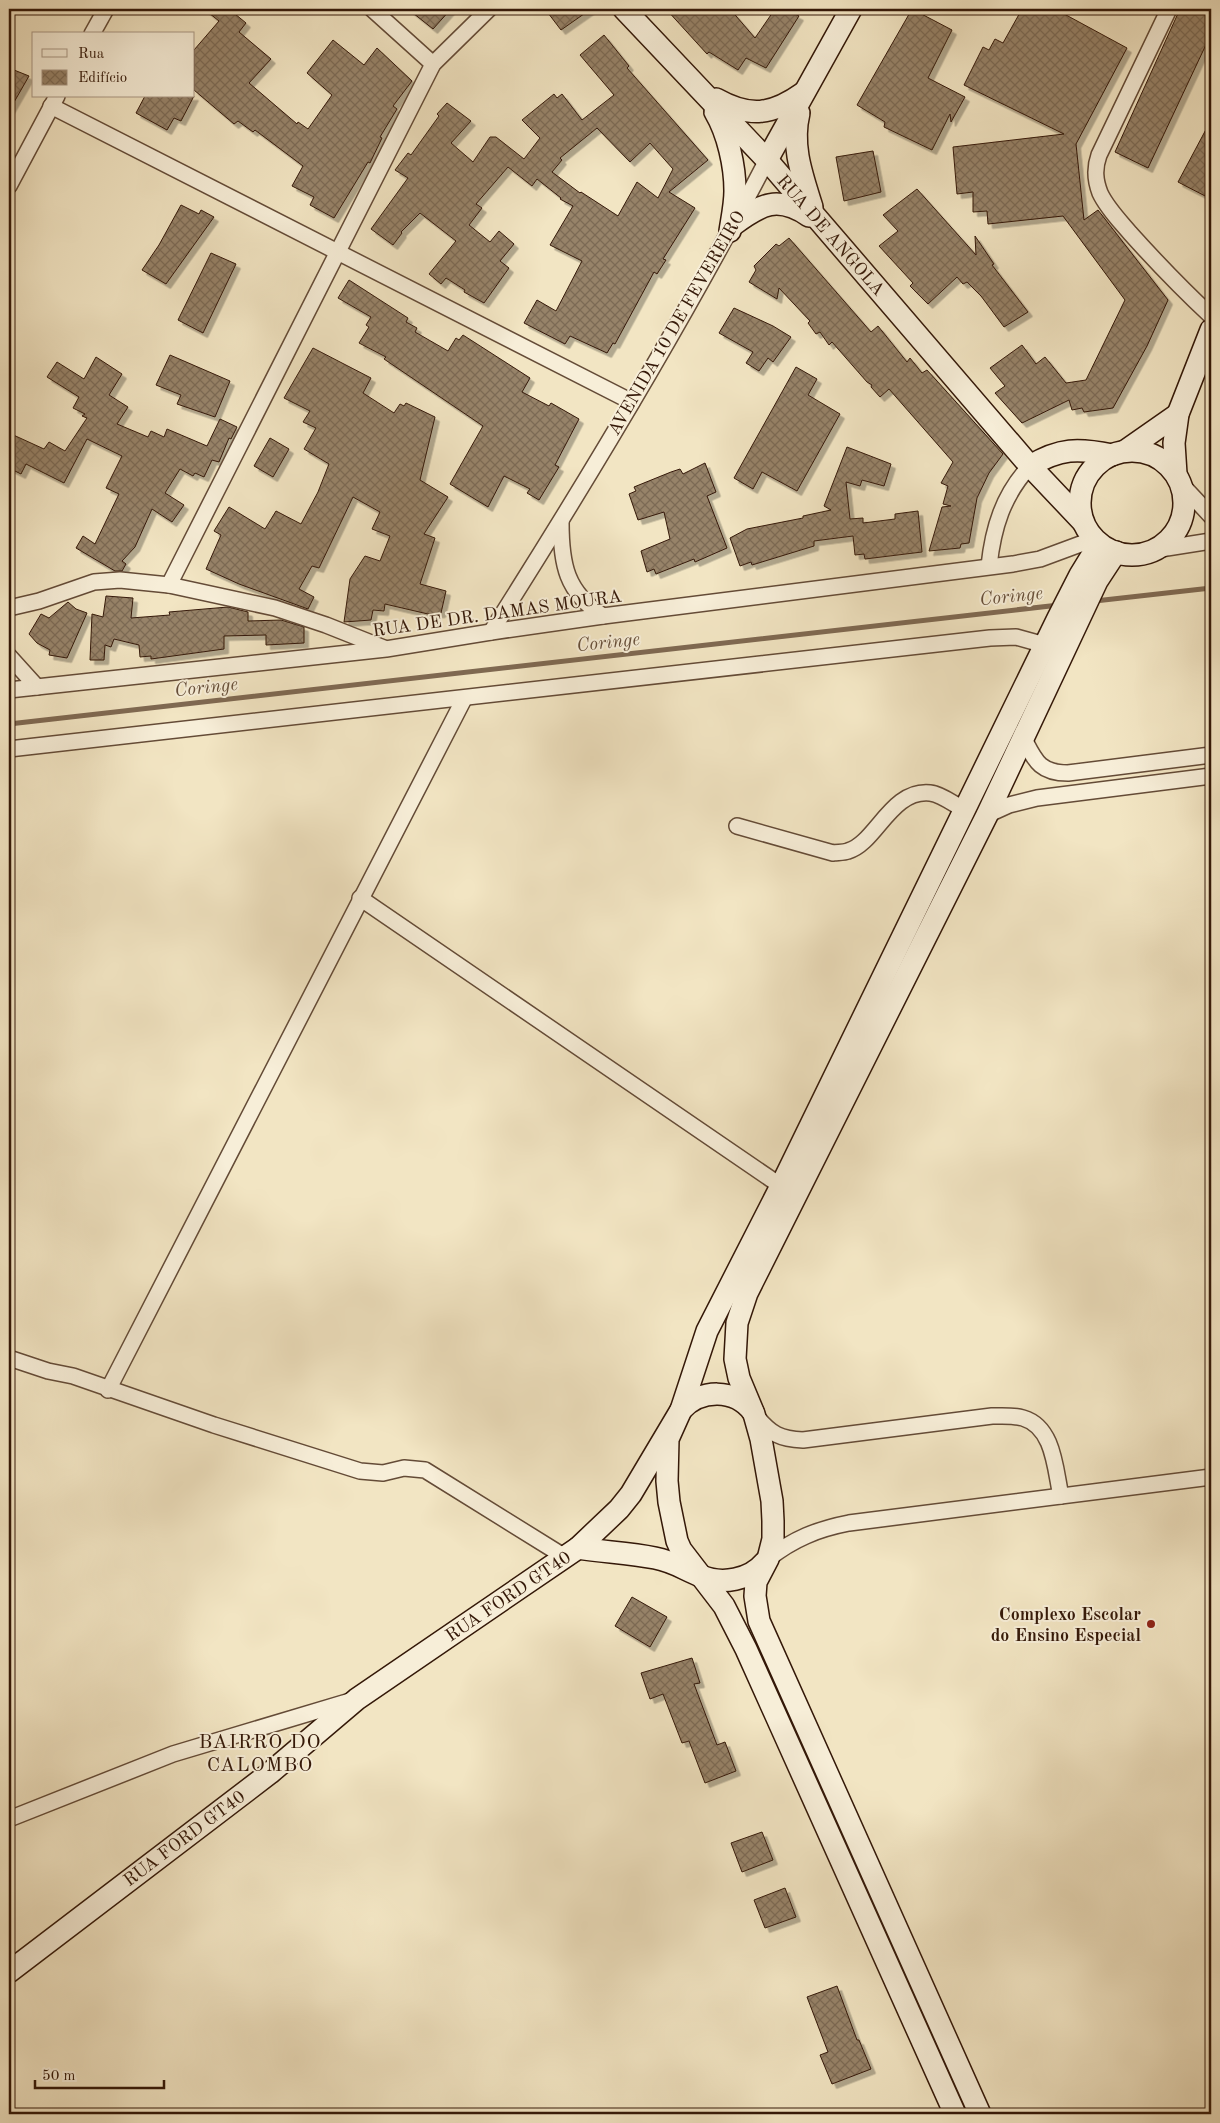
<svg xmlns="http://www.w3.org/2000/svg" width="1220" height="2123" font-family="'Old Standard TT',serif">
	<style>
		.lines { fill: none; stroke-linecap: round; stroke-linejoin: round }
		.stream { stroke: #7f6952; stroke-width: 5 }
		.building { fill: url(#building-cross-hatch); stroke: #341808; fill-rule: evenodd; filter: url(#shadow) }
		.street-casing { stroke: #644b37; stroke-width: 18 }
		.secondary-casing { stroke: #341808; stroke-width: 24 }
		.street { stroke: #f7eed8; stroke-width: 15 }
		.secondary { stroke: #f7eed8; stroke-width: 21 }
		.poi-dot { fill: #8f2418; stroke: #f7eed8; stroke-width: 2 }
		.labels { text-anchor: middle; stroke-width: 4; stroke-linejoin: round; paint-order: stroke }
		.street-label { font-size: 18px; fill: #341808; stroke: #f7eed8 }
		.poi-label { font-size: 18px; font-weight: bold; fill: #341808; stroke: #f7eed8; text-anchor: end }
		.water-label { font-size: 19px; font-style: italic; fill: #664e39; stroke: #f7eed8 }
		.quarter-label { font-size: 20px; letter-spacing: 1px; fill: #341808; stroke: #f7eed8 }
	</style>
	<defs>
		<pattern id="building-cross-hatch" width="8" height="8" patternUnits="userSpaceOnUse" patternTransform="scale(1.25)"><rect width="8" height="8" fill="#978369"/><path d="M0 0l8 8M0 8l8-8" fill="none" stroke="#7c6a54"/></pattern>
		<filter id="shadow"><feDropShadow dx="4.5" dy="4.5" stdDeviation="0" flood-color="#0004"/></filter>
	</defs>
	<rect width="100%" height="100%" fill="#f2e5c3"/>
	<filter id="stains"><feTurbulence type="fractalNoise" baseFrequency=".004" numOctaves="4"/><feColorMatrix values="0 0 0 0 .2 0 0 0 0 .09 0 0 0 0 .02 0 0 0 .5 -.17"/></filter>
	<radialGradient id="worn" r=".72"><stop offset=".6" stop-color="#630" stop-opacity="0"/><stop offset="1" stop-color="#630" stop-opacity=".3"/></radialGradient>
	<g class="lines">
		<g class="stream">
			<polyline points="1095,601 1211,588"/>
			<polyline points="9,724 1059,605"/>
		</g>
	</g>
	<g class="building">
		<polygon points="204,9 229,9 246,23 239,32 271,59 249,83 297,124 298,122 308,129 332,95 307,73 333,40 364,65 377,48 412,81 393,106 397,109 380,137 382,138 370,163 368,162 334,218 310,205 314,197 292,186 303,166 255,130 253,132 238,121 234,124 194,90 194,50 219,21"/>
		<polygon points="408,9 451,9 433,29"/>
		<polygon points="545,9 591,9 561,30"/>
		<polygon points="666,9 730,9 755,38 775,9 785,9 799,16 766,68 746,58 738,70 709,52 707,54"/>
		<polygon points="912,9 952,30 928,78 965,97 951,122 950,114 932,150 884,127 885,122 857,105"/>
		<polygon points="1022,9 1055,9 1127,48 1076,144 1084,220 1098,210 1168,300 1147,346 1113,408 1084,412 1082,408 1072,410 1069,400 1022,423 995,393 1005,386 990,368 1022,345 1036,364 1045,357 1066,383 1086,380 1125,300 1063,216 988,224 987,211 973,212 973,192 957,194 953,147 1064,134 964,85 983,47 989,50 995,39 1003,43"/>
		<polygon points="1180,9 1211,9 1211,34 1148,168 1115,152"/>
		<path d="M604 35 629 66 627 68 708 160 669 192 695 208 663 259 666 260 657 274 654 272 615 344 613 343 607 353 570 336 565 344 524 323 537 300 556 311 582 261 550 245 573 206 560 199 561 198 537 179 532 186 508 167 476 204 482 208 469 225 490 242 499 231 514 244 500 261 509 268 484 303 464 292 465 290 446 278 441 284 429 274 456 241 420 213 401 232 402 233 393 245 371 229 408 178 395 170 408 153 411 155 439 116 437 114 447 103 471 121 451 143 473 162 490 137H496L524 159 540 138 522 120 554 94 557 98 562 94 582 120 614 95 580 55ZM597 128 630 162 650 143 673 169 658 198 637 182 618 216 581 192 580 193 552 172 562 160 560 158Z"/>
		<polygon points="9,68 29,76 9,111"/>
		<polygon points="145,96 194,96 181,121 174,118 167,130 136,113"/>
		<polygon points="1211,120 1211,199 1178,182"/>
		<polygon points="873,151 881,192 844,201 836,157"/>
		<polygon points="917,189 976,255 975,236 994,264 992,265 1028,312 1004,327 981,296 967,282 963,284 957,277 928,304 910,286 913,283 879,246 898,231 883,215"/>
		<polygon points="181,205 199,214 201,210 214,217 166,284 142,270 159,245"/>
		<polygon points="789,238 871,332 878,326 907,362 910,358 922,373 927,370 1003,454 989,473 977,498 969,543 961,544 960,548 929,551 942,507 951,506 943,504 948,486 941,483 953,462 889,389 880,397 871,387 872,385 867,382 832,342 829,345 820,332 816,334 808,323 810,321 779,288 777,299 749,282 756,270 754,266 776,244 779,246"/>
		<polygon points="211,253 236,264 203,333 178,320"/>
		<polygon points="349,280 408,318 406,322 417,328 415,332 448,351 456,338 459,340 463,335 530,378 522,392 549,406 551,403 579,419 555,465 559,467 539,500 527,493 530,489 504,476 488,507 450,484 483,426 384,359 386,357 359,343 369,327 366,325 371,317 338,298"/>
		<polygon points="734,308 773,326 791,337 773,362 768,358 759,371 746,363 753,352 719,333"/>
		<polygon points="313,348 371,378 363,393 394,413 400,404 404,406 406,403 435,417 420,480 448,497 424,534 435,538 420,584 446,591 441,613 428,614 385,604 384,611 373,610 371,620 344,622 350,579 365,556 380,561 390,536 372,529 380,512 353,497 319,568 312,566 299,589 314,597 308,609 239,584 206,569 221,535 214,531 229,507 265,529 276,511 301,524 318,492 329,464 304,449 316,428 303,422 310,411 284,398"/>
		<polygon points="170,355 230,381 215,417 177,404 181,395 156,385"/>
		<polygon points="96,357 122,374 109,395 128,407 117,424 148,437 151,431 164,437 167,429 207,446 220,419 237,427 231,439 229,438 219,462 212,460 204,477 195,473 193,476 180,469 165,493 184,505 172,522 152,509 135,547 122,561 126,564 122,571 115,571 76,548 83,536 95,544 119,494 106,488 122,456 87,439 64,483 26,464 21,474 9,468 9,433 44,449 49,442 65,451 87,418 82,416 85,414 73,408 79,397 47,377 57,362 84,379"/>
		<polygon points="796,367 817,379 808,395 840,414 797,491 762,472 753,489 734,478"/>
		<polygon points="270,438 289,449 273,477 254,466"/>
		<polygon points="847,447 891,464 884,486 862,480 860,486 846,482 850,519 863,518 863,523 895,519 895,514 918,511 922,552 865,559 864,554 855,555 853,536 814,541 814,546 752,565 751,562 740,566 730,538 747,529 803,518 803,516 831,510 824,506"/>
		<polygon points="705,463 716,492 707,496 727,548 695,562 694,559 656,574 654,569 647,572 641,551 670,539 664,512 638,520 629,494 636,491 634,487 671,472 680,469 683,474"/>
		<polygon points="106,596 133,598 131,618 170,615 169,612 228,607 248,612 248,621 281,620 304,627 304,643 266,645 266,635 224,636 224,649 151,659 151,656 140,657 139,645 114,639 111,647 105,645 104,660 90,660 92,614 103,617"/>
		<polygon points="68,602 76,609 87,613 67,658 49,655 50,650 37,643 29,634 41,614 49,618"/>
		<polygon points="632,1597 667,1617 650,1647 615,1626"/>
		<polygon points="692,1658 700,1683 694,1684 717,1745 725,1742 736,1771 705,1783 689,1741 682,1743 663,1694 650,1699 641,1673"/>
		<polygon points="762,1832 773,1860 742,1872 731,1843"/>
		<polygon points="785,1888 796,1917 765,1928 754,1900"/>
		<polygon points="837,1986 857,2040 859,2040 871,2069 832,2084 820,2055 828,2052 807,1997"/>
	</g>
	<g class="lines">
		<defs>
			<g id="street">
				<polyline points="372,9 433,64"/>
				<path d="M1169 9 1099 155C1094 169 1095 180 1100 193 1107 208 1119 220 1130 233 1157 263 1182 289 1211 316"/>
				<polyline points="92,34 106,9"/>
				<polyline points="51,106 632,402"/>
				<polyline points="9,186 57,96"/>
				<polyline points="1181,484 1211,516"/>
				<path d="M561 522C561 564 566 592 603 616"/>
				<polyline points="1154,550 1211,541"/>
				<path d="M989 566C993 528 1003 495 1030 466"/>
				<polyline points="169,585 433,64 489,9"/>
				<polyline points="9,608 39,601 94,582 120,580 169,585 275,608 326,625 384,648"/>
				<path d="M491 632C589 478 683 322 767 160"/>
				<polyline points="9,656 37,687"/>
				<polyline points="9,690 386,649 491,632 603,616 1013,564 1040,559 1094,539"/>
				<path d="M1023 737C1035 760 1039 773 1068 773L1211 755"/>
				<polyline points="9,749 990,638 1016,637 1045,645"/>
				<polyline points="987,815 1009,805 1037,798 1211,776"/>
				<path d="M737 826 833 853C837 852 843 853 848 851 876 843 891 789 930 793 941 794 955 805 965 810"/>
				<polyline points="360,898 781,1186"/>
				<polyline points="9,1358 48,1371 73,1376 214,1425 360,1471 383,1473 404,1468 425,1470 565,1557"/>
				<polyline points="108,1390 464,699"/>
				<path d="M757 1417C771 1434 780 1439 803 1440L992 1416C1002 1416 1013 1415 1023 1418 1054 1427 1055 1469 1061 1496"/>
				<path d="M768 1559C793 1539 818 1529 849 1523L1211 1477"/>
				<polyline points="9,1819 173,1754 350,1701"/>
			</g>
			<g id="secondary">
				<polyline points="624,9 767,160 1030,466 1083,522"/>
				<path d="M716 99C750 118 772 115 803 93"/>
				<path d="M715 112C728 134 735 166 735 191 735 204 732 218 730 231"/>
				<path d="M799 113C791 146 802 175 812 207"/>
				<polyline points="767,160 851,9"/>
				<path d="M733 225C761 204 778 195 809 216"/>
				<polyline points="1125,451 1178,414"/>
				<circle cx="1132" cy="503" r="52"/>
				<path d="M1030 466C1060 448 1078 448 1112 455"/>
				<polyline points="1176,474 1174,443 1178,414 1211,330"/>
				<path d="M578 1548C604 1552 629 1553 655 1558 675 1562 683 1569 701 1576 722 1585 750 1580 765 1562"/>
				<path d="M9 1972 270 1773 357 1699 578 1548 619 1509 631 1494 681 1410C700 1389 735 1388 753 1412"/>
				<polyline points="955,2114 746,1649 724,1606 681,1550 677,1541 669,1502 667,1481 668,1439 681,1410 707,1331 781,1186 1058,618 1080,575 1099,544"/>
				<polyline points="980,2114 759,1621 755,1596 756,1582 768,1559 773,1539 773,1521 772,1501 761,1439 754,1414 739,1378 735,1359 737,1323 747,1293 987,815 1097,581 1116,552"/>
			</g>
		</defs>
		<use href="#street" class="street-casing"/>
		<use href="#secondary" class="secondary-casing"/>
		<use href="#street" class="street"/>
		<use href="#secondary" class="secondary"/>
	</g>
	<circle class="poi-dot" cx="1151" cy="1624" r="5"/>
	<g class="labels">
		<g class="street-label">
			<text transform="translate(831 235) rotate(49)" y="6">RUA DE ANGOLA</text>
			<text transform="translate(676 323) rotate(-60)" y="6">AVENIDA 10 DE FEVEREIRO</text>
			<text transform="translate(497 613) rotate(-8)" y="6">RUA DE DR. DAMAS MOURA</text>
			<text transform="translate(508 1596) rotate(-34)" y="6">RUA FORD GT40</text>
			<text transform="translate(184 1838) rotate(-37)" y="6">RUA FORD GT40</text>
		</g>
		<g class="poi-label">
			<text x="1141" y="1620">Complexo Escolar<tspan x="1141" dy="21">do Ensino Especial</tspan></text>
		</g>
		<g class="water-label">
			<text transform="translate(1011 595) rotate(-6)" y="7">Coringe</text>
			<text transform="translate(608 641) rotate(-6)" y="7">Coringe</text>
			<text transform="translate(206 686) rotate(-6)" y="7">Coringe</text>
		</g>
		<g class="quarter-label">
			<text x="260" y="1748">BAIRRO DO<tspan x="260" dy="23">CALOMBO</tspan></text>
		</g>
	</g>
	<rect width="1220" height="2123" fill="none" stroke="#f2e5c3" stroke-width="30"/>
	<rect x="10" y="10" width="1200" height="2103" fill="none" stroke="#341808" stroke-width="2.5"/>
	<rect x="15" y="15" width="1190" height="2093" fill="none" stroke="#341808"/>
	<rect x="32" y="32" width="162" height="65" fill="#f7eed8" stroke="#a99885"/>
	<rect x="42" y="49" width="25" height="8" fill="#f7eed8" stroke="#a99885"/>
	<text x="78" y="58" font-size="15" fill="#341808">Rua</text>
	<rect x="42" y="70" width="25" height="15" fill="url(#building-cross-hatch)" stroke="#a99885"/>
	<text x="78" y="82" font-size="15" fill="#341808">Edifício</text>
	<path d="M35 2080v8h129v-8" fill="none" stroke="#341808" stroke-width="2.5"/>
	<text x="42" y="2080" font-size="15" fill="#341808" stroke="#f7eed8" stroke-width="4" paint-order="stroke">50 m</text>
	<rect width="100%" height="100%" filter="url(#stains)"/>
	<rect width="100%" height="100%" fill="url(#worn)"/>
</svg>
